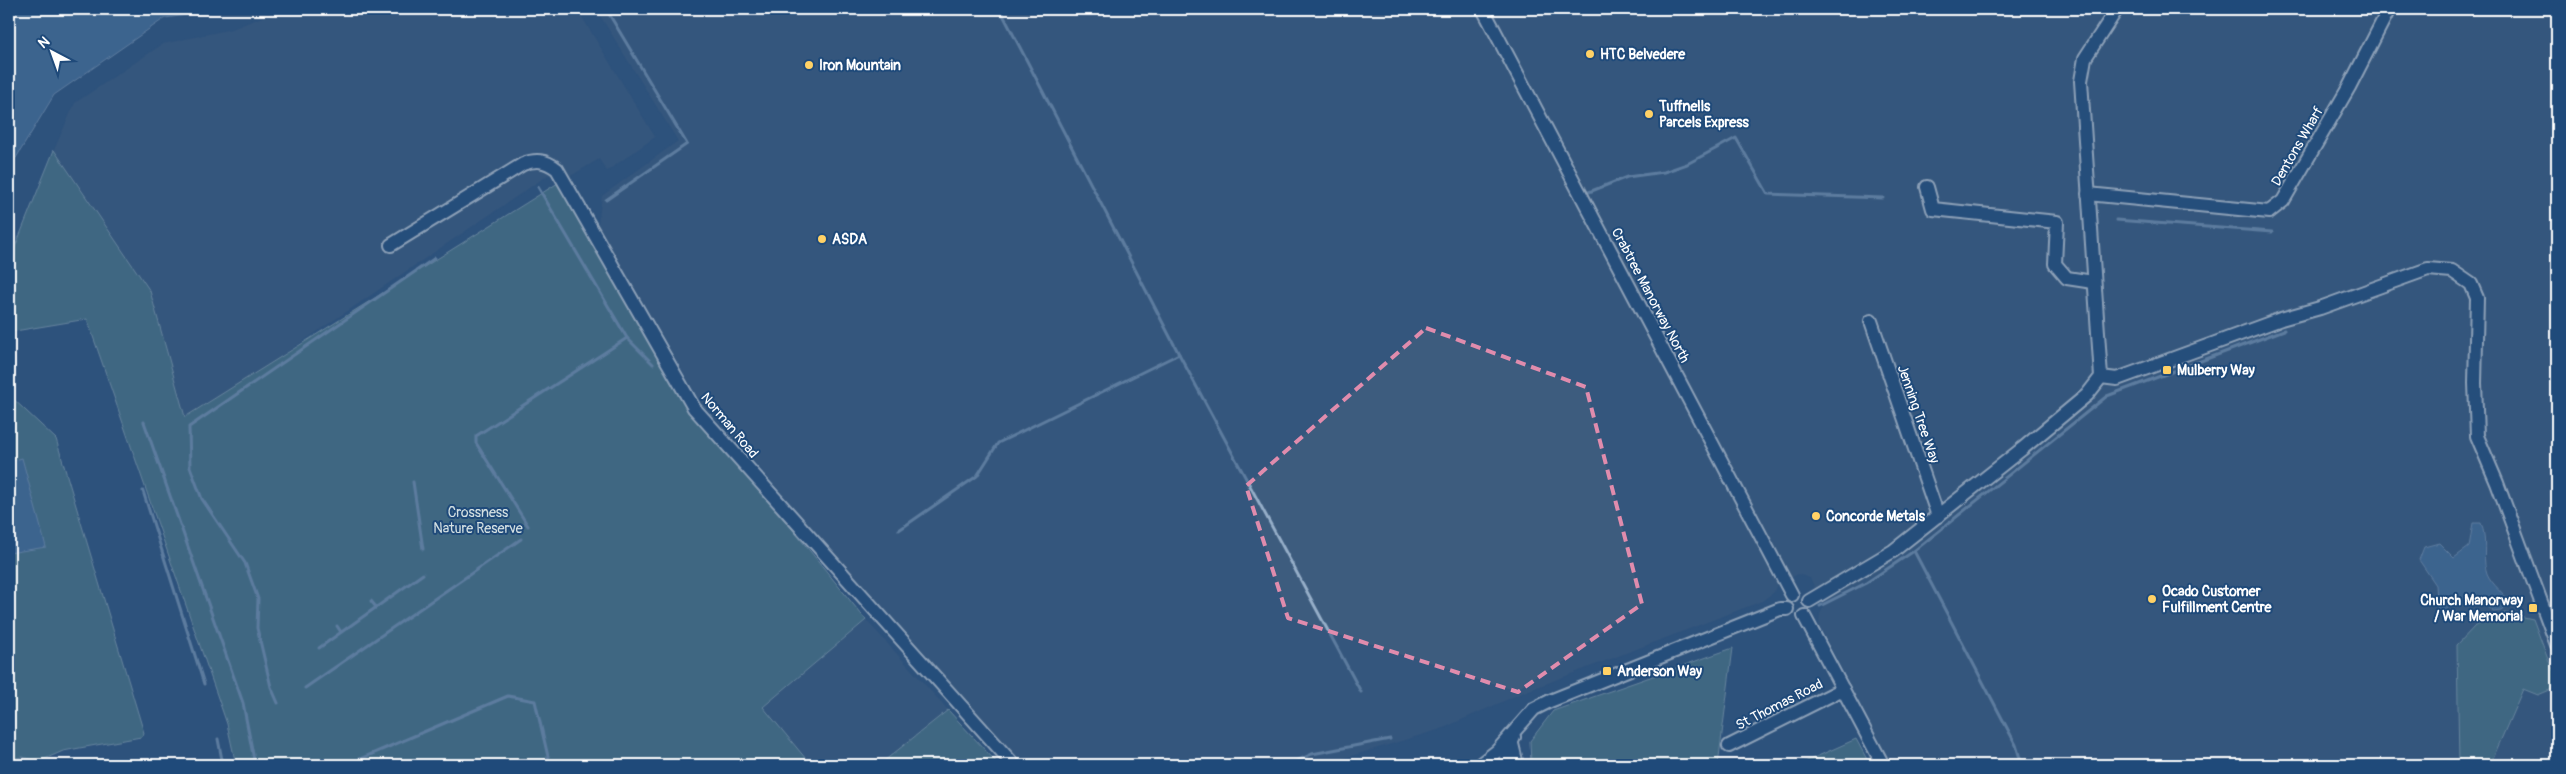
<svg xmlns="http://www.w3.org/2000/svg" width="2566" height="774" font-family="Pangolin,sans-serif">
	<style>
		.built { fill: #3e5b7e }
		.green { fill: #55828b; stroke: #aac0c5 }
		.water { fill: #507aa5; stroke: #96afc9 }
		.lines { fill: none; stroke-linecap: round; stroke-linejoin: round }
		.stream { stroke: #96afc9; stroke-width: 3 }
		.minor-casing { stroke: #fff; stroke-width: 16 }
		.minor { stroke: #1f4a7a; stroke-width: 12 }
		.marked { fill: none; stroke: #e08cad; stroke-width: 4; stroke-dasharray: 10 6; stroke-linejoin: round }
		.poi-dot { fill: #ffd166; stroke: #1f4a7a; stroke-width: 2 }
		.labels { text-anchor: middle; stroke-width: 4; stroke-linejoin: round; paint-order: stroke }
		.poi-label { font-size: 14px; font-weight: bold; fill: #fff; stroke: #1f4a7a; text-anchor: start }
		.street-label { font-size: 14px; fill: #fff; stroke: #1f4a7a }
		.park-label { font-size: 14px; fill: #d4e0e2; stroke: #1f4a7a }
	</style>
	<rect width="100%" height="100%" fill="#2d527c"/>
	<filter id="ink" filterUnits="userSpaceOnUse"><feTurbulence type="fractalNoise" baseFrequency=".02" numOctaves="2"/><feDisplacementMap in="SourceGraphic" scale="10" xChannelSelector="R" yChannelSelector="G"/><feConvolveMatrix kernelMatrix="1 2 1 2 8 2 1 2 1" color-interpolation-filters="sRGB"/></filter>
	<g filter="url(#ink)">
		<g class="built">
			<polygon points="277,9 577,9 655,137 607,171 599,159 569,177 548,175 253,375 184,418 150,291 54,150 75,103 163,44 232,29 268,15"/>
			<polygon points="596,9 2557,9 2557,765 1892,765 1819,625 1820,614 1824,606 1810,578 1798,574 1776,586 1774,592 1762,601 1524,692 1441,729 1321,765 1026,765 1007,747 854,576 697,396 598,225 602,196 678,141"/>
			<polygon points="866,620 948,710 879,765 811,765 763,707"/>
			<polygon points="9,737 46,738 52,765 9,765"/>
		</g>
		<g class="green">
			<polygon points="54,150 150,291 185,417 558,183 706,423 866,620 763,707 811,765 236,765 227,724 87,319 9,332 9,257 15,247"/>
			<polygon points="9,395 56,439 144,733 141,737 63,751 38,762 23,757 9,759"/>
			<polygon points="2505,613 2533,619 2549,662 2557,676 2557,687 2538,695 2523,689 2490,765 2459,765 2457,645 2475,626"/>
			<polygon points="1733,648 1718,765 1532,765 1531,763 1530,741 1553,711"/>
			<polygon points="948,710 999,765 879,765"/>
			<polygon points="1856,739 1870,765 1798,765"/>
		</g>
		<g class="water">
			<polygon points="9,9 232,9 165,18 54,95 16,158 9,165"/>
			<polygon points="22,458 46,547 9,553 9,462"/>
			<path d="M2473 523H2481C2488 542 2482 554 2486 570 2488 581 2501 590 2507 599V606L2501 611 2493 612 2481 601 2461 605 2451 602 2443 615 2438 612 2436 585 2419 560 2424 547 2439 543 2454 558 2469 547Z"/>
		</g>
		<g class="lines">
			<g class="stream">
				<polyline points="606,9 687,144 606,200"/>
				<polyline points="1000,9 1179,354 1361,692"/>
				<polyline points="538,187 627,338 653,364"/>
				<polyline points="1589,192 1627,177 1664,172 1687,164 1736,138 1768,194 1883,198"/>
				<polyline points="2116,220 2272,232"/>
				<polyline points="144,422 243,703 255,765"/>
				<polyline points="413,482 423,549"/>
				<polyline points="143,491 204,684"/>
				<polyline points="528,526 476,443 476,436 627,338"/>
				<polyline points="899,530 977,476 998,443 1179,354"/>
				<polyline points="1914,551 2016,745 2022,765"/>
				<polyline points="371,601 376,607"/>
				<polyline points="1820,606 1866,583 1914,551 2107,396 2284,330"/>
				<polyline points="337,626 341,632"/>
				<polyline points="319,648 423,574"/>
				<polyline points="305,688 521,539"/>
				<polyline points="278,703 271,687 257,628 258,599 245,563 202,499 190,467 189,427 435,258"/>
				<polyline points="218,739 223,765"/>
				<polyline points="346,765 508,696 535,701 550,765"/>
				<polyline points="1287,765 1312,754 1390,739"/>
			</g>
			<defs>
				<g id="minor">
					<polyline points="1483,9 1792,595"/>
					<polyline points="1927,187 1933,209 2057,222 2055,264 2067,278 2093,282"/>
					<polyline points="2088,194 2269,212 2283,201 2349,87 2389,9"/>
					<path d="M391 245 523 164C536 159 545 160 557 169L694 408 1014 765"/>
					<polyline points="1871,321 1938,516"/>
					<polyline points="2101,377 2117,379 2281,319 2320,308 2428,269 2452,271 2471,284 2477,298 2475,383 2477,436 2497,483 2557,645"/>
					<polyline points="1809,601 1893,551 2022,449 2087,395 2101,377 2081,81 2085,58 2117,9"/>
					<polyline points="1804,616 1883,765"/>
					<polyline points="1512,744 1517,765"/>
					<polyline points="1729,746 1843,689"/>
					<polyline points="1479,765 1497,751 1534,709 1550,701 1780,609 1787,609"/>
					<polyline points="1507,765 1506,756 1514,737"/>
				</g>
			</defs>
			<use href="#minor" class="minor-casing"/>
			<use href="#minor" class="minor"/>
		</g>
	</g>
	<path d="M0 0H2566V774H0ZM1426 328 1586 387 1642 604 1518 692 1288 618 1246 486Z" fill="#2d527c" fill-opacity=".55" fill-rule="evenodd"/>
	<path class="marked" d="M1426 328 1586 387 1642 604 1518 692 1288 618 1246 486Z"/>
	<g class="poi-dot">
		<circle cx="1590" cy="54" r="5"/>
		<circle cx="809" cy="65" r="5"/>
		<circle cx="1649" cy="114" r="5"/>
		<circle cx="822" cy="239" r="5"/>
		<rect x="2162" y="365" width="10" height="10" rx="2.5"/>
		<circle cx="1816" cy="516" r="5"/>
		<circle cx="2152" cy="599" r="5"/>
		<rect x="2528" y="603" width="10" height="10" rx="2.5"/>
		<rect x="1602" y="666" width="10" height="10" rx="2.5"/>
	</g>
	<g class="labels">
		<g class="poi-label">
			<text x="1600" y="59">HTC Belvedere</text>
			<text x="819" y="70">Iron Mountain</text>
			<text x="1659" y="111">Tuffnells<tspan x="1659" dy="16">Parcels Express</tspan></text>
			<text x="832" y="244">ASDA</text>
			<text x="2177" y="375">Mulberry Way</text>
			<text x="1826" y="521">Concorde Metals</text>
			<text x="2162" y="596">Ocado Customer<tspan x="2162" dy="16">Fulfillment Centre</tspan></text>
			<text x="2523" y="605" text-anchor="end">Church Manorway<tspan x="2523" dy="16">/ War Memorial</tspan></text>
			<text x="1617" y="676">Anderson Way</text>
		</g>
		<g class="street-label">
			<text transform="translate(2297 146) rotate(-60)" y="5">Dentons Wharf</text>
			<text transform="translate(1651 295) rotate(62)" y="5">Crabtree Manorway North</text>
			<text transform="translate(1919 414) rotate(71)" y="5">Jenning Tree Way</text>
			<text transform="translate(730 425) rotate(50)" y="5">Norman Road</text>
			<text transform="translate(1779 704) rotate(-27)" y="5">St Thomas Road</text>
		</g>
		<g class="park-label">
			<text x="478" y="517">Crossness<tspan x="478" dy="16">Nature Reserve</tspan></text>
		</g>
	</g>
	<rect width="2566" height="774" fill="none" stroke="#1f4a7a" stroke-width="30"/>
	<rect x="15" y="15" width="2536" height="744" fill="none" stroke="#fff" stroke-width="2" filter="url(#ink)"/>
	<g transform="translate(52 52) rotate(319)" stroke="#1f4a7a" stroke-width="4" paint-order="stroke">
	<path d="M0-4L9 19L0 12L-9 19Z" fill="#ffffff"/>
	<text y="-8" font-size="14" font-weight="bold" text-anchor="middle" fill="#ffffff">N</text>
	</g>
</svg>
